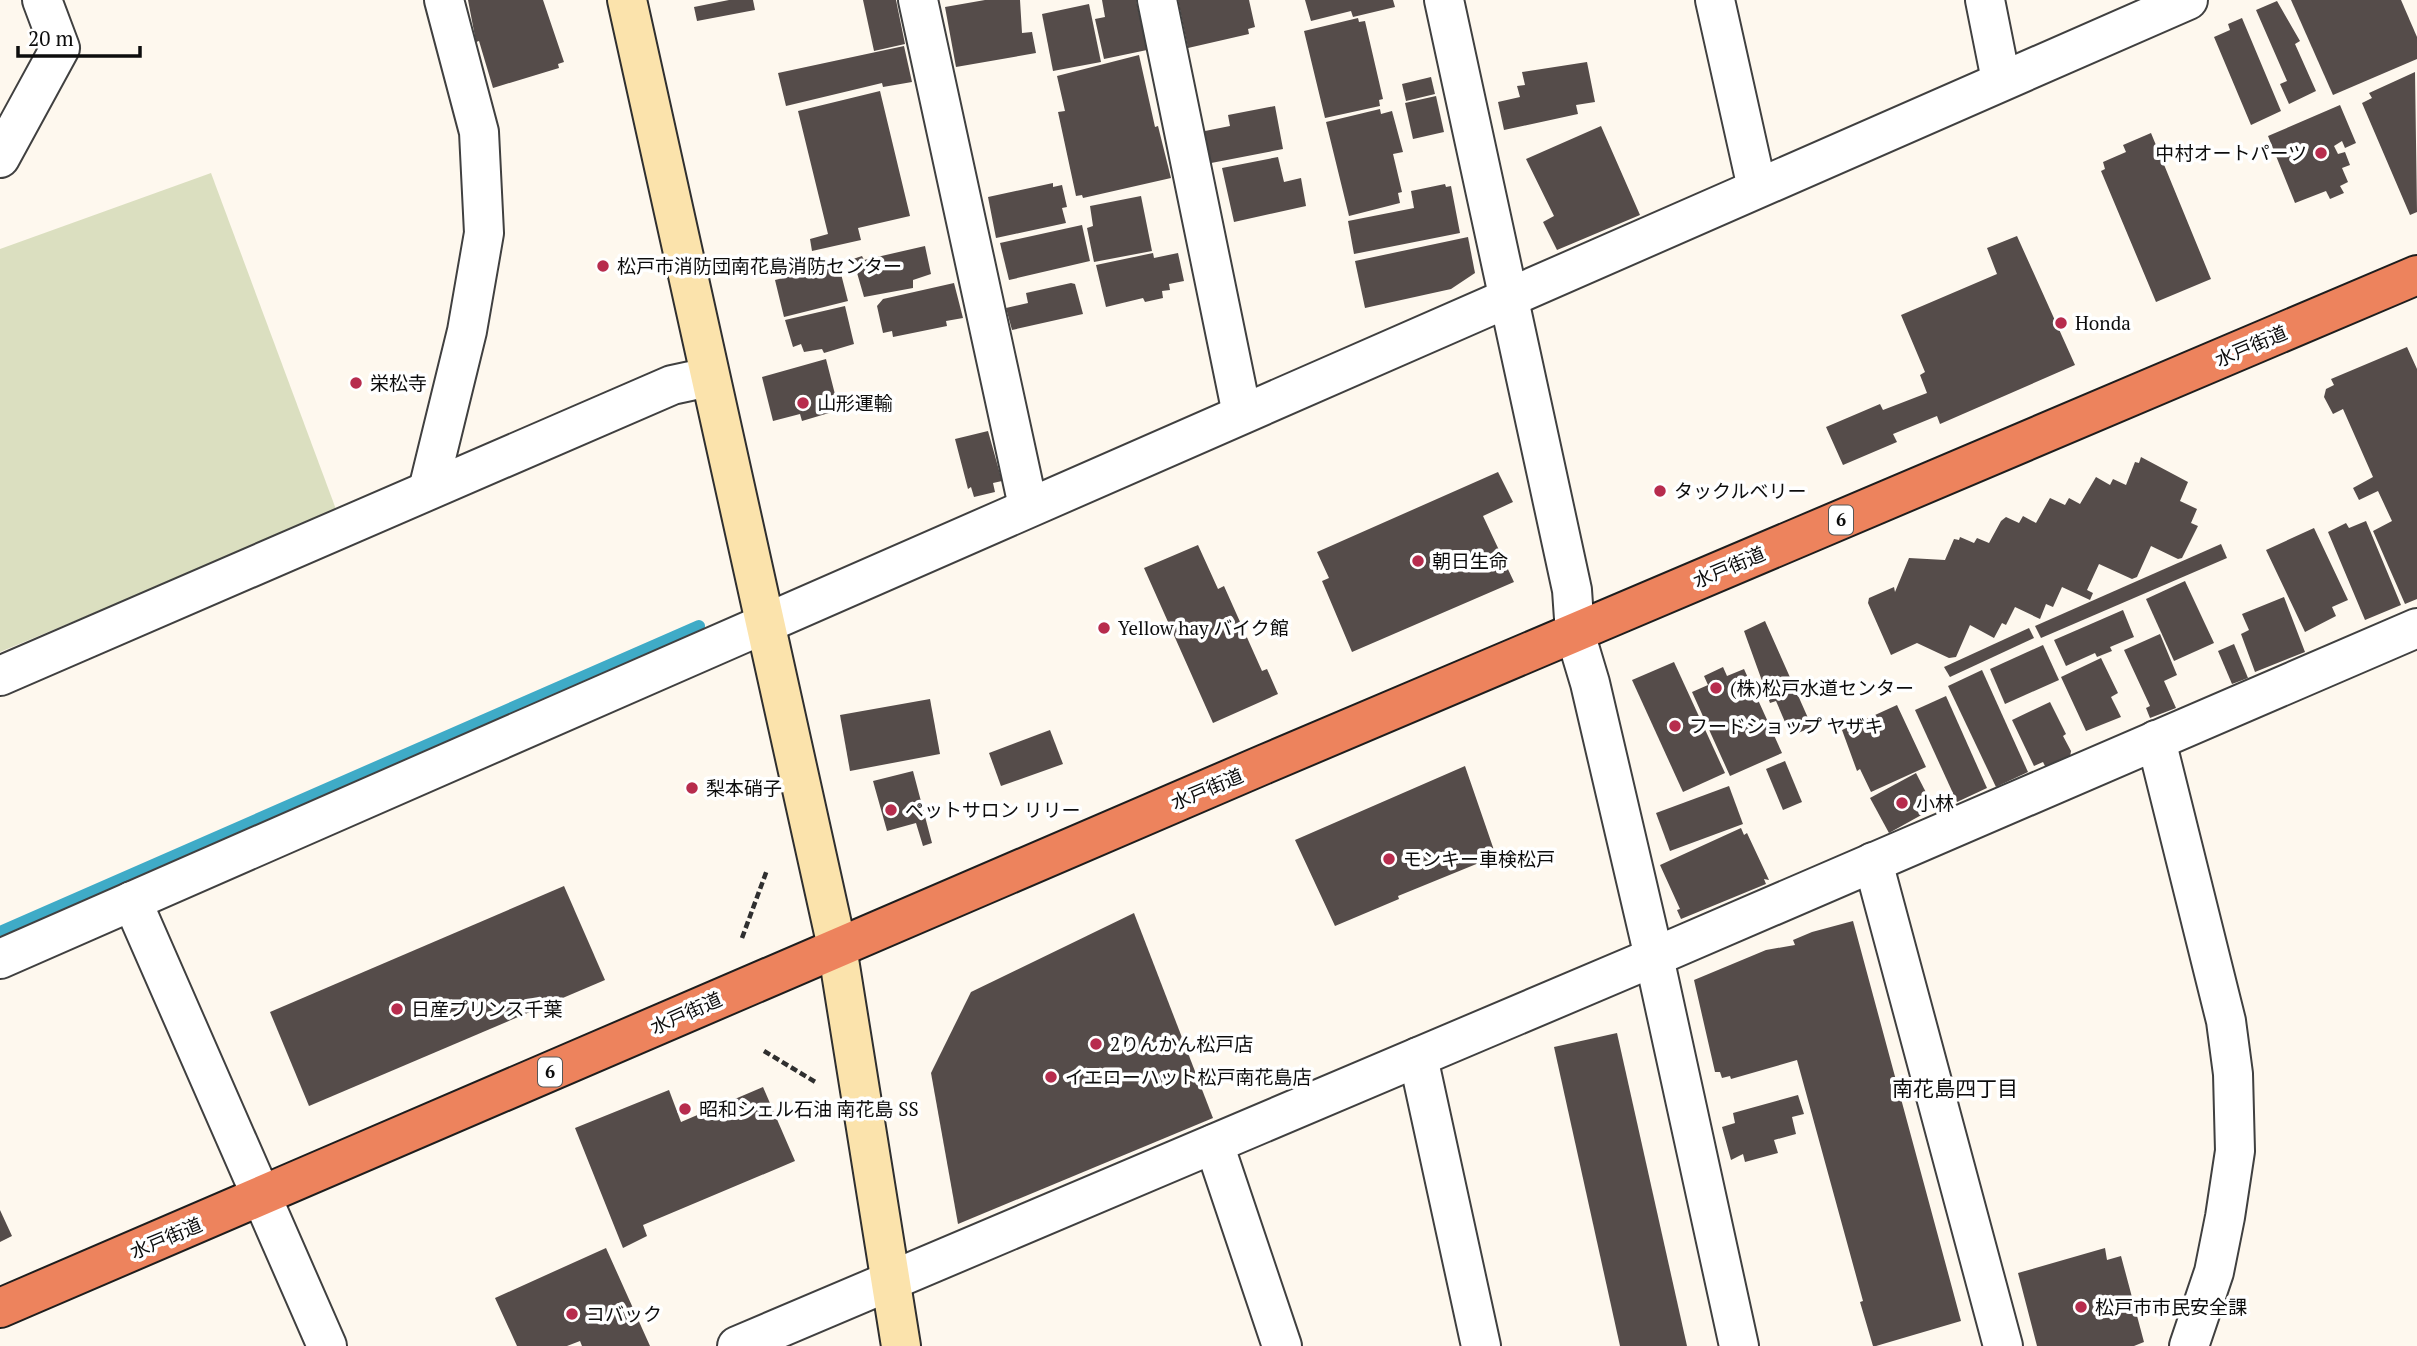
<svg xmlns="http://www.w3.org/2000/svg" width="2417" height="1346" font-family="'PT Serif','Noto Sans JP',serif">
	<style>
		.cemetery { fill: #dbdfc0 }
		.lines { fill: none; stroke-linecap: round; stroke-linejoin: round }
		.stream { stroke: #3fabc7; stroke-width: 12 }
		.building { fill: #554c4a }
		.street-casing { stroke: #404040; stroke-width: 42 }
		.secondary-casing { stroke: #2f2f2f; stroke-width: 42 }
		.highway-casing { stroke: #1e1e1e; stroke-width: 42 }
		.path { stroke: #2f2f2f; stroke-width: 4.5; stroke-dasharray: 7 3.5; stroke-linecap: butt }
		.street { stroke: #fff; stroke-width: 38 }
		.secondary { stroke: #fbe3ac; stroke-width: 38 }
		.highway { stroke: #ed835d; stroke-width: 38 }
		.poi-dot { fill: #b72c4d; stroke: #fff; stroke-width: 2.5 }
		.labels { text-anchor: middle; stroke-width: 7; stroke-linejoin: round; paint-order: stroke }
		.shield { fill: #fff; stroke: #565656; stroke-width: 2 }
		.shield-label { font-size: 18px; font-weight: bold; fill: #0d0d0d }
		.poi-label { font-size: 19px; fill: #0d0d0d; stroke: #fff; text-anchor: start }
		.street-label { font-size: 19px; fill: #0d0d0d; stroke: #fff }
		.neighbourhood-label { font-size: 21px; fill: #0d0d0d; stroke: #fff }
	</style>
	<rect width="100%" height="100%" fill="#fef8ee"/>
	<polygon class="cemetery" points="211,173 337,512 0,652 0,249"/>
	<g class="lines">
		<polyline class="stream" points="0,932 699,626"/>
	</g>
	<g class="building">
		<polygon points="468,0 543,0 564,62 558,64 559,68 493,88 479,41 476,42"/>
		<polygon points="729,0 753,0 755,10 697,21 694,7"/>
		<polygon points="863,0 896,0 905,44 874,51"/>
		<polygon points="985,0 1020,0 1022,33 1032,32 1036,53 956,67 945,7"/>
		<polygon points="1102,0 1136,0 1147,50 1104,59 1095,19 1105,17"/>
		<polygon points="1178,0 1249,0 1255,27 1248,29 1249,34 1188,48"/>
		<polygon points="1305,0 1393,0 1395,7 1353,17 1351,11 1311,21"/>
		<polygon points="2291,0 2401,0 2417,37 2417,59 2333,95"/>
		<polygon points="2277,1 2300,41 2295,44 2316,91 2289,104 2280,84 2287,81 2256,10"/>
		<polygon points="1089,4 1101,62 1053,71 1042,14"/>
		<polygon points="1358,18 1359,22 1365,21 1383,99 1379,100 1380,106 1325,118 1304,31"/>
		<polygon points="2242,18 2281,111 2251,125 2214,37 2230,30 2228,24"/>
		<polygon points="904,46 912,82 883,87 882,83 786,106 778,73"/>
		<polygon points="1139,55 1155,127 1158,126 1171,178 1083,198 1082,195 1076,196 1058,112 1065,111 1057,76"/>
		<polygon points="1587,62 1595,102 1576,105 1578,114 1504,130 1498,102 1520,97 1517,86 1525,85 1522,72"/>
		<polygon points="2415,72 2417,212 2410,215 2362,103 2372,98 2369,93"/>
		<polygon points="1431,77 1435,94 1406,101 1402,84"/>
		<polygon points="880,91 910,216 858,228 861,240 812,251 810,239 828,234 798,111"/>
		<polygon points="1436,96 1444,132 1413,139 1405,103"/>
		<polygon points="2340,105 2356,143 2345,148 2342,141 2334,146 2338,154 2345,152 2350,165 2342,168 2348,182 2340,186 2344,193 2330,199 2326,191 2295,203 2268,136"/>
		<polygon points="1275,106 1283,149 1206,164 1200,132 1230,126 1228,115"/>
		<polygon points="1380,109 1381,114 1392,111 1403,152 1393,154 1402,192 1398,193 1400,203 1349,216 1326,122"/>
		<polygon points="1601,126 1640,215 1557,250 1543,222 1554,216 1526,159"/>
		<polygon points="2151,133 2211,279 2156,302 2101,171 2105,169 2103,162 2126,152 2123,145"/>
		<polygon points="1278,157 1284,182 1301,178 1306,206 1234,222 1222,168"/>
		<polygon points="1053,183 1053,187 1062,185 1067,207 1062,208 1066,223 996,238 988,197"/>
		<polygon points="1445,184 1446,187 1451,186 1460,233 1354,254 1348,221 1414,208 1411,191"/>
		<polygon points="1141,196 1152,251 1094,262 1087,228 1093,226 1090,206"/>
		<polygon points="1082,225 1090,261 1009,280 1000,243"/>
		<polygon points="2017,236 2075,365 1940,424 1937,416 1893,434 1897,442 1843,465 1826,427 1880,404 1883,410 1927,393 1920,375 1925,372 1901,315 1997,274 1987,248"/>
		<polygon points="1468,237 1475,273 1451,289 1365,308 1355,261"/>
		<polygon points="925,246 931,274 913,280 913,288 864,297 853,259 862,256 864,260"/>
		<polygon points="1153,253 1154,258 1178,253 1184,281 1169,284 1170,290 1162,291 1163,298 1145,302 1143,298 1106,307 1096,265"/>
		<polygon points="835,265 836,271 840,270 848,301 784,317 775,280"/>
		<polygon points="954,283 963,318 946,321 947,326 893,337 892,331 883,333 877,306 883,299"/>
		<polygon points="1071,283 1075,284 1083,314 1012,330 1006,308 1028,303 1026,293"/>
		<polygon points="845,306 854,344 824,353 822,349 804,352 801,344 793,347 785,320"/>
		<polygon points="2407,347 2417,369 2417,599 2405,604 2373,531 2392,521 2378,491 2359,500 2353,488 2373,477 2343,409 2333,414 2324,397 2326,389 2334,385 2331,379"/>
		<polygon points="826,359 839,410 802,421 800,414 773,421 762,377"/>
		<polygon points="988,431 1002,481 993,483 995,492 974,497 971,487 968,489 955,439"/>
		<polygon points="2141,457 2188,482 2180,501 2197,509 2191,523 2198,526 2182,558 2178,559 2151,546 2137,577 2132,579 2099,564 2087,590 2093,593 2090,600 2062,587 2053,607 2046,604 2040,619 2015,607 2006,625 2002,623 1994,638 1970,625 1956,657 1949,658 1917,643 1891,655 1868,603 1869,598 1894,587 1895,592 1909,558 1945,560 1954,539 1959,540 1960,537 1974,543 1977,538 1989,543 2001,521 2006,517 2019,523 2023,516 2036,523 2050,498 2065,505 2069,498 2080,504 2096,477 2110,485 2113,479 2126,485 2135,462 2139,463"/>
		<polygon points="1498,472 1513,502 1483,516 1514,582 1352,652 1322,581 1329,578 1317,552"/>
		<polygon points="2366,521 2401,605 2365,620 2328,532 2346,523 2349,528"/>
		<polygon points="2314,528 2348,600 2332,607 2336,616 2305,632 2266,550"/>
		<polygon points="2221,544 2227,558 2041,638 2035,626"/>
		<polygon points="1198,545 1218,589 1224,586 1262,671 1267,669 1278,694 1213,723 1144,568"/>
		<polygon points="2185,581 2214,643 2174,661 2146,599"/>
		<polygon points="2284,597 2305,652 2255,672 2241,634 2249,630 2242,614"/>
		<polygon points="2123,610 2134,637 2110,647 2112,651 2097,657 2095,653 2066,666 2054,640"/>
		<polygon points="1765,621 1812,727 1791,736 1776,701 1770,703 1744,631"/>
		<polygon points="2029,628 2034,638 1950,677 1944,667"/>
		<polygon points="2160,634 2177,675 2164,681 2176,708 2150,718 2146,708 2150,706 2124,650"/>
		<polygon points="2234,644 2248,678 2232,684 2218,651"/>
		<polygon points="2043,645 2059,680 2005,704 1990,669"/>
		<polygon points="2101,658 2118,693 2111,697 2121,717 2086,731 2061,677"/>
		<polygon points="1674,662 1725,773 1683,792 1632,680"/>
		<polygon points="1723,667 1727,676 1744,669 1782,753 1730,776 1692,692 1708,685 1704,676"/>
		<polygon points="1982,670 2028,772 1996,787 1948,686"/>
		<polygon points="1946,696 1987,788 1957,802 1915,710"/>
		<polygon points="930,699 940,754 850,771 840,715"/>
		<polygon points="2050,702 2066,734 2063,736 2071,751 2070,757 2046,768 2043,762 2034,766 2012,720"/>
		<polygon points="1897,705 1926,767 1871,792 1860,769 1857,771 1842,730"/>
		<polygon points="1050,730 1063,764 1001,786 989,753"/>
		<polygon points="1785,761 1802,802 1783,810 1766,769"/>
		<polygon points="1465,766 1496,856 1398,896 1399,899 1335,926 1295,840"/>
		<polygon points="913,771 932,843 923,846 916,823 887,831 873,781"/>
		<polygon points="1916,773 1934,808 1889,833 1870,798"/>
		<polygon points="1729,786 1743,824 1670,851 1656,813"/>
		<polygon points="1741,828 1744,835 1747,833 1769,880 1764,879 1766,884 1681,919 1677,910 1680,909 1660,865"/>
		<polygon points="564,886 605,980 309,1106 270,1012"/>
		<polygon points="1134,913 1213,1118 958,1224 931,1073 971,992"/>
		<polygon points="1853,921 1961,1321 1876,1346 1873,1346 1860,1302 1863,1301 1797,1060 1731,1079 1730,1076 1722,1078 1720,1072 1715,1072 1694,980 1766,950 1795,945 1793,940 1812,932"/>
		<polygon points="1617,1033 1687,1346 1620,1346 1554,1047"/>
		<polygon points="763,1087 795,1161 643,1225 647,1236 623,1248 575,1128 669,1090 681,1122"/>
		<polygon points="1798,1095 1804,1114 1792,1117 1796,1134 1774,1140 1778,1153 1745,1162 1743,1154 1731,1160 1722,1127 1735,1123 1733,1113"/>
		<polygon points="0,1210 12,1236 0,1242"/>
		<polygon points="606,1248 650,1346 582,1346 580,1341 567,1346 517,1346 495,1298"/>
		<polygon points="2105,1248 2107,1260 2121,1256 2144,1342 2134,1346 2037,1346 2018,1273"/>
	</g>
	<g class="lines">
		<defs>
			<g id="street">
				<polyline points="918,0 1028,506"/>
				<polyline points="1157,0 1242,414"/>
				<polyline points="1444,0 1572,590 1575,633 1590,683 1654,957 1739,1346"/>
				<polyline points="1715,0 1757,188"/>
				<polyline points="1985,0 2001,80"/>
				<polyline points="0,158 60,48 42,0"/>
				<polyline points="428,490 467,331 484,233 479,132 444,0"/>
				<polyline points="0,676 672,385 709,377"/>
				<polyline points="2156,740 2226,1021 2233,1074 2235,1151 2225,1217 2214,1272 2189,1346"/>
				<polyline points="1873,862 2003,1346"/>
				<polyline points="132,901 327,1346"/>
				<polyline points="0,959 2188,0"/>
				<polyline points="1418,1057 1481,1346"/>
				<polyline points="1214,1144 1282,1346"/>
				<polyline points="737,1346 1654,957 2417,628"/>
			</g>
			<polyline id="secondary" points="627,0 837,947 901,1346"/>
			<polyline id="highway" points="0,1308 1265,764 2417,275"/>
		</defs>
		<use href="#street" class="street-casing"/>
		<use href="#secondary" class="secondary-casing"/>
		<use href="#highway" class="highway-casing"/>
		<g class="path">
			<polyline points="742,938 767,870"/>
			<polyline points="764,1051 817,1083"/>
		</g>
		<use href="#street" class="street"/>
		<use href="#secondary" class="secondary"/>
		<use href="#highway" class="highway"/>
	</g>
	<g class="poi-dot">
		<circle cx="2321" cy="153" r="7"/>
		<circle cx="603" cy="266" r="7"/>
		<circle cx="2061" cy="323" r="7"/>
		<circle cx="356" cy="383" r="7"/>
		<circle cx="803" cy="403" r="7"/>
		<circle cx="1660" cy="491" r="7"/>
		<circle cx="1418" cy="561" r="7"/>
		<circle cx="1104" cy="628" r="7"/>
		<circle cx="1716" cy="688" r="7"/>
		<circle cx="1675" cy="726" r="7"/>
		<circle cx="692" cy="788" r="7"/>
		<circle cx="1902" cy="803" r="7"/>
		<circle cx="891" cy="810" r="7"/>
		<circle cx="1389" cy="859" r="7"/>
		<circle cx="397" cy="1009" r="7"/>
		<circle cx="1096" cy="1044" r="7"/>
		<circle cx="1051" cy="1077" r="7"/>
		<circle cx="685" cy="1109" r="7"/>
		<circle cx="2081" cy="1307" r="7"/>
		<circle cx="572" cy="1314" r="7"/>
	</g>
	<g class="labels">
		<g class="shield">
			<rect x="1829" y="505.5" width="24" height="29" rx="5"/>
			<rect x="538" y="1057.5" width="24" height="29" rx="5"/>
		</g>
		<g class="shield-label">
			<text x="1841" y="526">6</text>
			<text x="550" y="1078">6</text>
		</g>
		<g class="poi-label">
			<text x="2307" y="160" text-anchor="end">中村オートパーツ</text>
			<text x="617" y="273">松戸市消防団南花島消防センター</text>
			<text x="2075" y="330">Honda</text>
			<text x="370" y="390">栄松寺</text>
			<text x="817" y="410">山形運輸</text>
			<text x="1674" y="498">タックルベリー</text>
			<text x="1432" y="568">朝日生命</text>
			<text x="1118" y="635">Yellow hay バイク館</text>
			<text x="1730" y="695">(株)松戸水道センター</text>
			<text x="1689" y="733">フードショップ ヤザキ</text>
			<text x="706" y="795">梨本硝子</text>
			<text x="1916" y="810">小林</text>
			<text x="905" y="817">ペットサロン リリー</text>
			<text x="1403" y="866">モンキー車検松戸</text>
			<text x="411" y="1016">日産プリンス千葉</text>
			<text x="1110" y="1051">2りんかん松戸店</text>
			<text x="1065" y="1084">イエローハット松戸南花島店</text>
			<text x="699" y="1116">昭和シェル石油 南花島 SS</text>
			<text x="2095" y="1314">松戸市市民安全課</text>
			<text x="586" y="1321">コバック</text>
		</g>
		<g class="street-label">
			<text transform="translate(2251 346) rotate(-23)" y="7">水戸街道</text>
			<text transform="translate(1729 567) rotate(-23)" y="7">水戸街道</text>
			<text transform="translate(1207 789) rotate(-23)" y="7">水戸街道</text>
			<text transform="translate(686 1013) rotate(-24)" y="7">水戸街道</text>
			<text transform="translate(166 1238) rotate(-23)" y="7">水戸街道</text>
		</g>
		<g class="neighbourhood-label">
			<text x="1955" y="1096">南花島四丁目</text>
		</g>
	</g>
	<path d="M18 46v10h122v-10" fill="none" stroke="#0d0d0d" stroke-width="3.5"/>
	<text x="28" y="46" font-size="21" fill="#0d0d0d" stroke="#ffffff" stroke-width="5" paint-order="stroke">20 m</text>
</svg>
